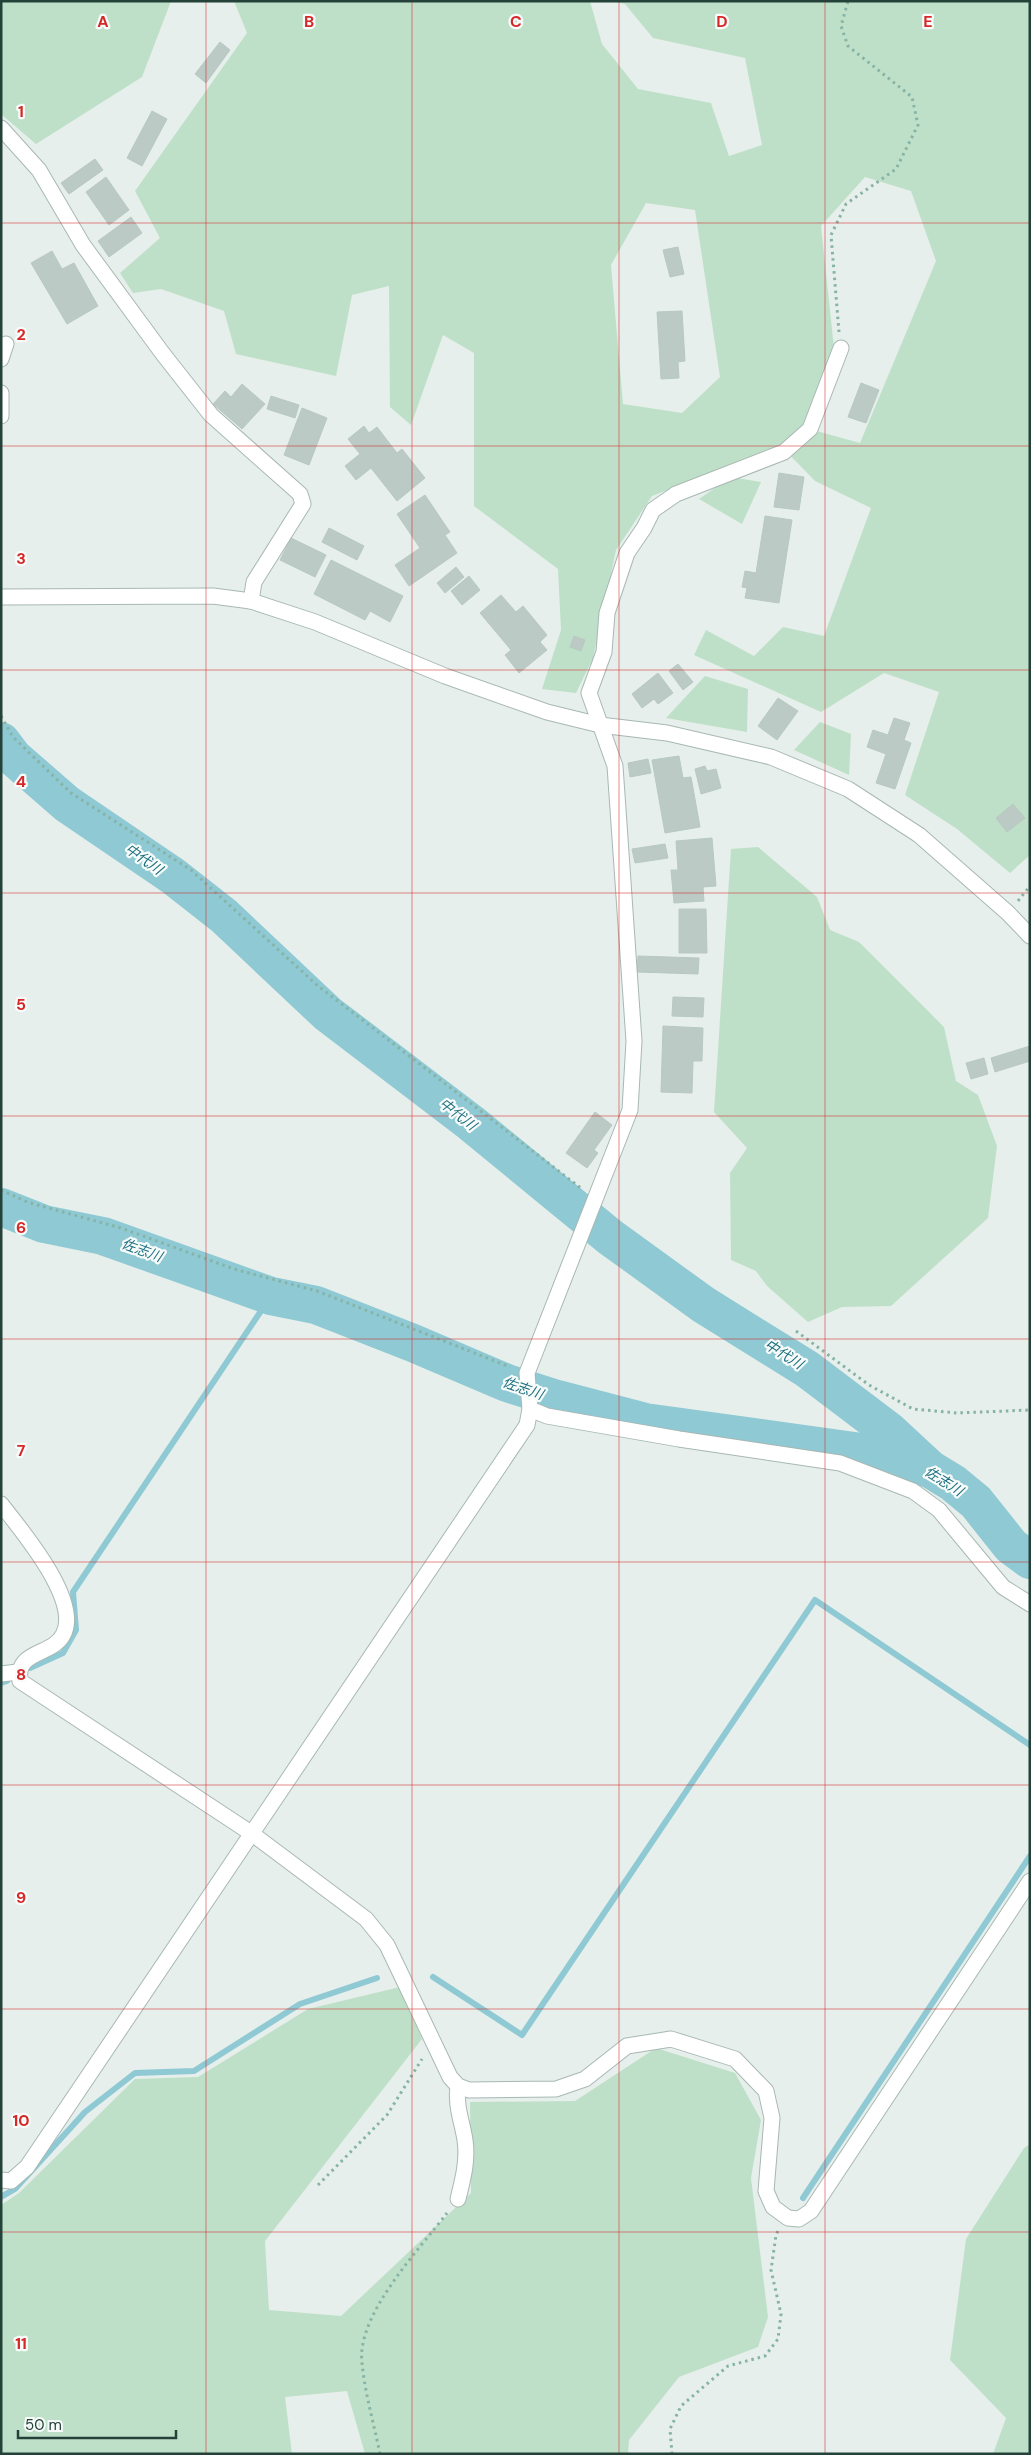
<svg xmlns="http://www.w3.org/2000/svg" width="1031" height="2455" font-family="'DM Sans','Noto Sans JP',sans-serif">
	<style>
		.green { fill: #bfe0c8; fill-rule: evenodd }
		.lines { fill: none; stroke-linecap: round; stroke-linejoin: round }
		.stream { stroke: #8ec9d4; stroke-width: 6 }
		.river { stroke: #8ec9d4; stroke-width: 38 }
		.building { fill: #bbcac4; stroke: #b8c9c2 }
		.minor-casing { stroke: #a8b8b2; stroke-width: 17 }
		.path { stroke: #86b3a5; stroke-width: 3; stroke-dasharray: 2.5 4; stroke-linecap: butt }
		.minor { stroke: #fff; stroke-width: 15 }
		.grid { fill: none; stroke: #d62828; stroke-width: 1; stroke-opacity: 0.55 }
		.labels { text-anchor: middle; stroke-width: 4.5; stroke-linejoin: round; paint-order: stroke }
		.water-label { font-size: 14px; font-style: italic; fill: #1c6f80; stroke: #f7fbf9 }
		.grid-label { font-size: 16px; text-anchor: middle; font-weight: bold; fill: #d62828; stroke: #f7fbf9; stroke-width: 4.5; stroke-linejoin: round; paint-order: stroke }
	</style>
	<rect width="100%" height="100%" fill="#e6efeb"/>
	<g class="green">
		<polygon points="1,1 171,1 142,77 36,144 1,114"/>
		<path d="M234 1H590L602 44 638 89 711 103 729 156 762 145 745 58 653 38 625 4 612 1H1030V855L1010 873 957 829 905 795 939 692 884 673 821 712 694 655 706 630 754 656 783 627 824 636 871 508 815 481 781 446 652 496 616 550 593 658 576 693 542 689 561 630 558 569 474 506V353L443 335 411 425 390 407 389 286 352 295 336 376 236 354 224 311 161 289 133 293 120 273 160 238 135 191 247 33ZM865 177 911 191 936 261 860 443 802 427 834 348 821 226ZM646 203 695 210 720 377 682 413 623 404 611 265Z"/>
		<polygon points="731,477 761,482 742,524 699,499"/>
		<polygon points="705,676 748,689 747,732 666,718"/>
		<polygon points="820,722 851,734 849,775 794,750"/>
		<polygon points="758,847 817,897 830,930 859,942 944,1027 956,1081 978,1095 997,1146 988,1218 891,1306 842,1307 808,1322 767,1286 756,1271 731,1260 730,1173 747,1148 714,1112 731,849"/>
		<polygon points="400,1987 422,2039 265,2241 269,2310 341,2316 471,2193 470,2102 575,2101 656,2048 735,2073 761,2120 751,2178 768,2317 758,2347 679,2377 629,2440 628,2454 365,2454 347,2391 285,2397 292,2454 1,2454 1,2205 19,2193 135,2079 198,2077 308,2009"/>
		<polygon points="1030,2144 1030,2454 993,2454 1006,2418 950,2360 966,2239 1024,2148"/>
	</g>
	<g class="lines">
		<g class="stream">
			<polyline points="30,1668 63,1653 76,1630 73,1592 271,1296"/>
			<polyline points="1,1683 7,1681"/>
			<polyline points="433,1977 522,2035 815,1600 1030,1745"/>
			<polyline points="1,2197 15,2189 85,2112 135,2073 194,2071 300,2004 377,1978"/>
			<polyline points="803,2198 1030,1856"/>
		</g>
		<g class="river">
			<polyline points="1,741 13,757 67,804 173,876 224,916 328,1014 471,1123 610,1237 704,1305 807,1369 889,1431 930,1469"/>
			<polyline points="1,1207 44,1224 103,1236 271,1296 316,1305 413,1343 507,1383 557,1399 645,1422 883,1455 930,1469 953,1483 976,1502 1011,1546 1030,1560"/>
		</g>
	</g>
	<g class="building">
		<polygon points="220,42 230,50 206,83 195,74"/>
		<polygon points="152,111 167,119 142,166 127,158"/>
		<polygon points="95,159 103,170 69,194 61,183"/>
		<polygon points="106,177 129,210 109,225 86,192"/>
		<polygon points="131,217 142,233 109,257 98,241"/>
		<polygon points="678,247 684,274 670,277 663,250"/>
		<polygon points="52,251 62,269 74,263 98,306 67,324 31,263"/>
		<polygon points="682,311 685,361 678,362 679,378 661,379 657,312"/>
		<polygon points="861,383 879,390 866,423 848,417"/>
		<polygon points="242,384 265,404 242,429 213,404 225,391 231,397"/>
		<polygon points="271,396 299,405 295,418 267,409"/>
		<polygon points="302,408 327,418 309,465 284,455"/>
		<polygon points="364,426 369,433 377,427 397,453 402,449 425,478 397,501 371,468 356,480 345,466 360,454 348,439"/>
		<polygon points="779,473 804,477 799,510 774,507"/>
		<polygon points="425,495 450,532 445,535 457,553 409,586 395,565 420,548 397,514"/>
		<polygon points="765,516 792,520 779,603 745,598 747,588 742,587 745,571 756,573"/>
		<polygon points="329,528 364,546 357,560 322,542"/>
		<polygon points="291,538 326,555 315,577 280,560"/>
		<polygon points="331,560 403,596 390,622 370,611 365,620 314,594"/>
		<polygon points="456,567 464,577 445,593 437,583"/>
		<polygon points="469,576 480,590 462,605 451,591"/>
		<polygon points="501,595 516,612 523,606 547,635 540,642 547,650 519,673 505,655 511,650 480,613"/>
		<polygon points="574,636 585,640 581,651 570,647"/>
		<polygon points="678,664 693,682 683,690 669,671"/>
		<polygon points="658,673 673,693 658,704 654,699 642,708 632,694"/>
		<polygon points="778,698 798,711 777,740 758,726"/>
		<polygon points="894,718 910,723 904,740 911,743 895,789 876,783 886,754 867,747 873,730 888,735"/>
		<polygon points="679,756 683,778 691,777 700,827 665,833 652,760"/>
		<polygon points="648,759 651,773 630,777 628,763"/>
		<polygon points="705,766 707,771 716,769 721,788 701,794 695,769"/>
		<polygon points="1013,804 1025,818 1007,832 996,818"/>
		<polygon points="712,838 716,886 703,887 704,901 674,903 671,870 678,870 676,841"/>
		<polygon points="665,844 668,858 635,863 632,849"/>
		<polygon points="679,909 706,909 707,953 679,953"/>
		<polygon points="638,956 699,958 698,974 637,972"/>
		<polygon points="673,997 704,998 703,1017 672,1016"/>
		<polygon points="663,1026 703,1028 702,1061 693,1061 692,1093 661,1092"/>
		<polygon points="1030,1046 1030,1061 995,1072 991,1058"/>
		<polygon points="984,1058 988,1074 971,1079 966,1063"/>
		<polygon points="595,1112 612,1125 594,1150 598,1153 587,1168 566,1153"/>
	</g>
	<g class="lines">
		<defs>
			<g id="minor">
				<polyline points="1,128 39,170 83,245 163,354 211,415 300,494 303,504 254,582 251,601"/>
				<polyline points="1,359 6,344"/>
				<polyline points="1,393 1,416"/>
				<polyline points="1,597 213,596 251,601 315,622 445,676 547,712 600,725 667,733 771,757 848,789 919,835 1008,913 1030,936"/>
				<polyline points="530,1409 547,1416 679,1439 840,1463 913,1491 939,1510 1003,1587 1030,1604"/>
				<path d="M1 1504C21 1530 82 1601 63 1635 52 1656 15 1650 20 1681L251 1833 366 1919 387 1945 450 2077 458 2086 469 2090 556 2089 585 2079 627 2046 671 2039 735 2059 766 2091 772 2118 766 2191 773 2207 788 2218 799 2219 811 2211 1030 1881"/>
				<polyline points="1,1674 18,1672"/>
				<polyline points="1,2180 11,2181 27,2167 527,1425 530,1409 527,1373 630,1110 634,1041 615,766 589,693 604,652 607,613 627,553 644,528 653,510 676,494 784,452 810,429 841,348"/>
				<path d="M458 2199C463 2179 468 2160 465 2140 462 2121 455 2105 458 2086"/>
			</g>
		</defs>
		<use href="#minor" class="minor-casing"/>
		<g class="path">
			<polyline points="839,332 831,235 846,204 896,169 918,125 912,97 848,46 841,26 848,1"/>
			<polyline points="1,716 13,737 71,793 191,870 317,985 582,1189"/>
			<polyline points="1018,901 1030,886"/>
			<polyline points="1,1190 27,1202 121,1228 234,1269 317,1291 510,1367"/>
			<polyline points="796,1331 869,1385 913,1409 957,1413 1030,1410"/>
			<polyline points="318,2185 387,2115 422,2059"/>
			<path d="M380 2454C374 2424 365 2394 362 2363 356 2315 419 2250 447 2213"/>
			<polyline points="672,2454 670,2429 681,2406 728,2366 765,2356 778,2339 781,2314 771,2270 776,2235 778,2231"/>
		</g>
		<use href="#minor" class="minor"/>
	</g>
	<path class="grid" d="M206 1V2454M412 1V2454M619 1V2454M825 1V2454M1 223H1030M1 446H1030M1 670H1030M1 893H1030M1 1116H1030M1 1339H1030M1 1562H1030M1 1785H1030M1 2009H1030M1 2232H1030"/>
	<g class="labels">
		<g class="water-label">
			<text transform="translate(144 859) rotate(35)" y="5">中代川</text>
			<text transform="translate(458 1114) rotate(38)" y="5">中代川</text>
			<text transform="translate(142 1250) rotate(20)" y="5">佐志川</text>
			<text transform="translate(784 1354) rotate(32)" y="5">中代川</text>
			<text transform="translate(523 1388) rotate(19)" y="5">佐志川</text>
			<text transform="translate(944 1481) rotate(32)" y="5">佐志川</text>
		</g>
	</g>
	<g class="grid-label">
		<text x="103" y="27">A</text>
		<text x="309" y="27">B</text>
		<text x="516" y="27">C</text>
		<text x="722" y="27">D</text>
		<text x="928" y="27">E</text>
		<text x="21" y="117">1</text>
		<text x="21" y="340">2</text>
		<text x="21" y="564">3</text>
		<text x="21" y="787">4</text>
		<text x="21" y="1010">5</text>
		<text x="21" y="1233">6</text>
		<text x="21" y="1456">7</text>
		<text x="21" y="1680">8</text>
		<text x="21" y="1903">9</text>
		<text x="21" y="2126">10</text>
		<text x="21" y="2349">11</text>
	</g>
	<rect width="1031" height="2455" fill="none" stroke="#24423a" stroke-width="5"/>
	<path d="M18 2430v8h158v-8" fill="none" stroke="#24423a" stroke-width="2.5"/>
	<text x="25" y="2430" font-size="15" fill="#24423a" stroke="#f7fbf9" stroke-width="4" paint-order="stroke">50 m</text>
</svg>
